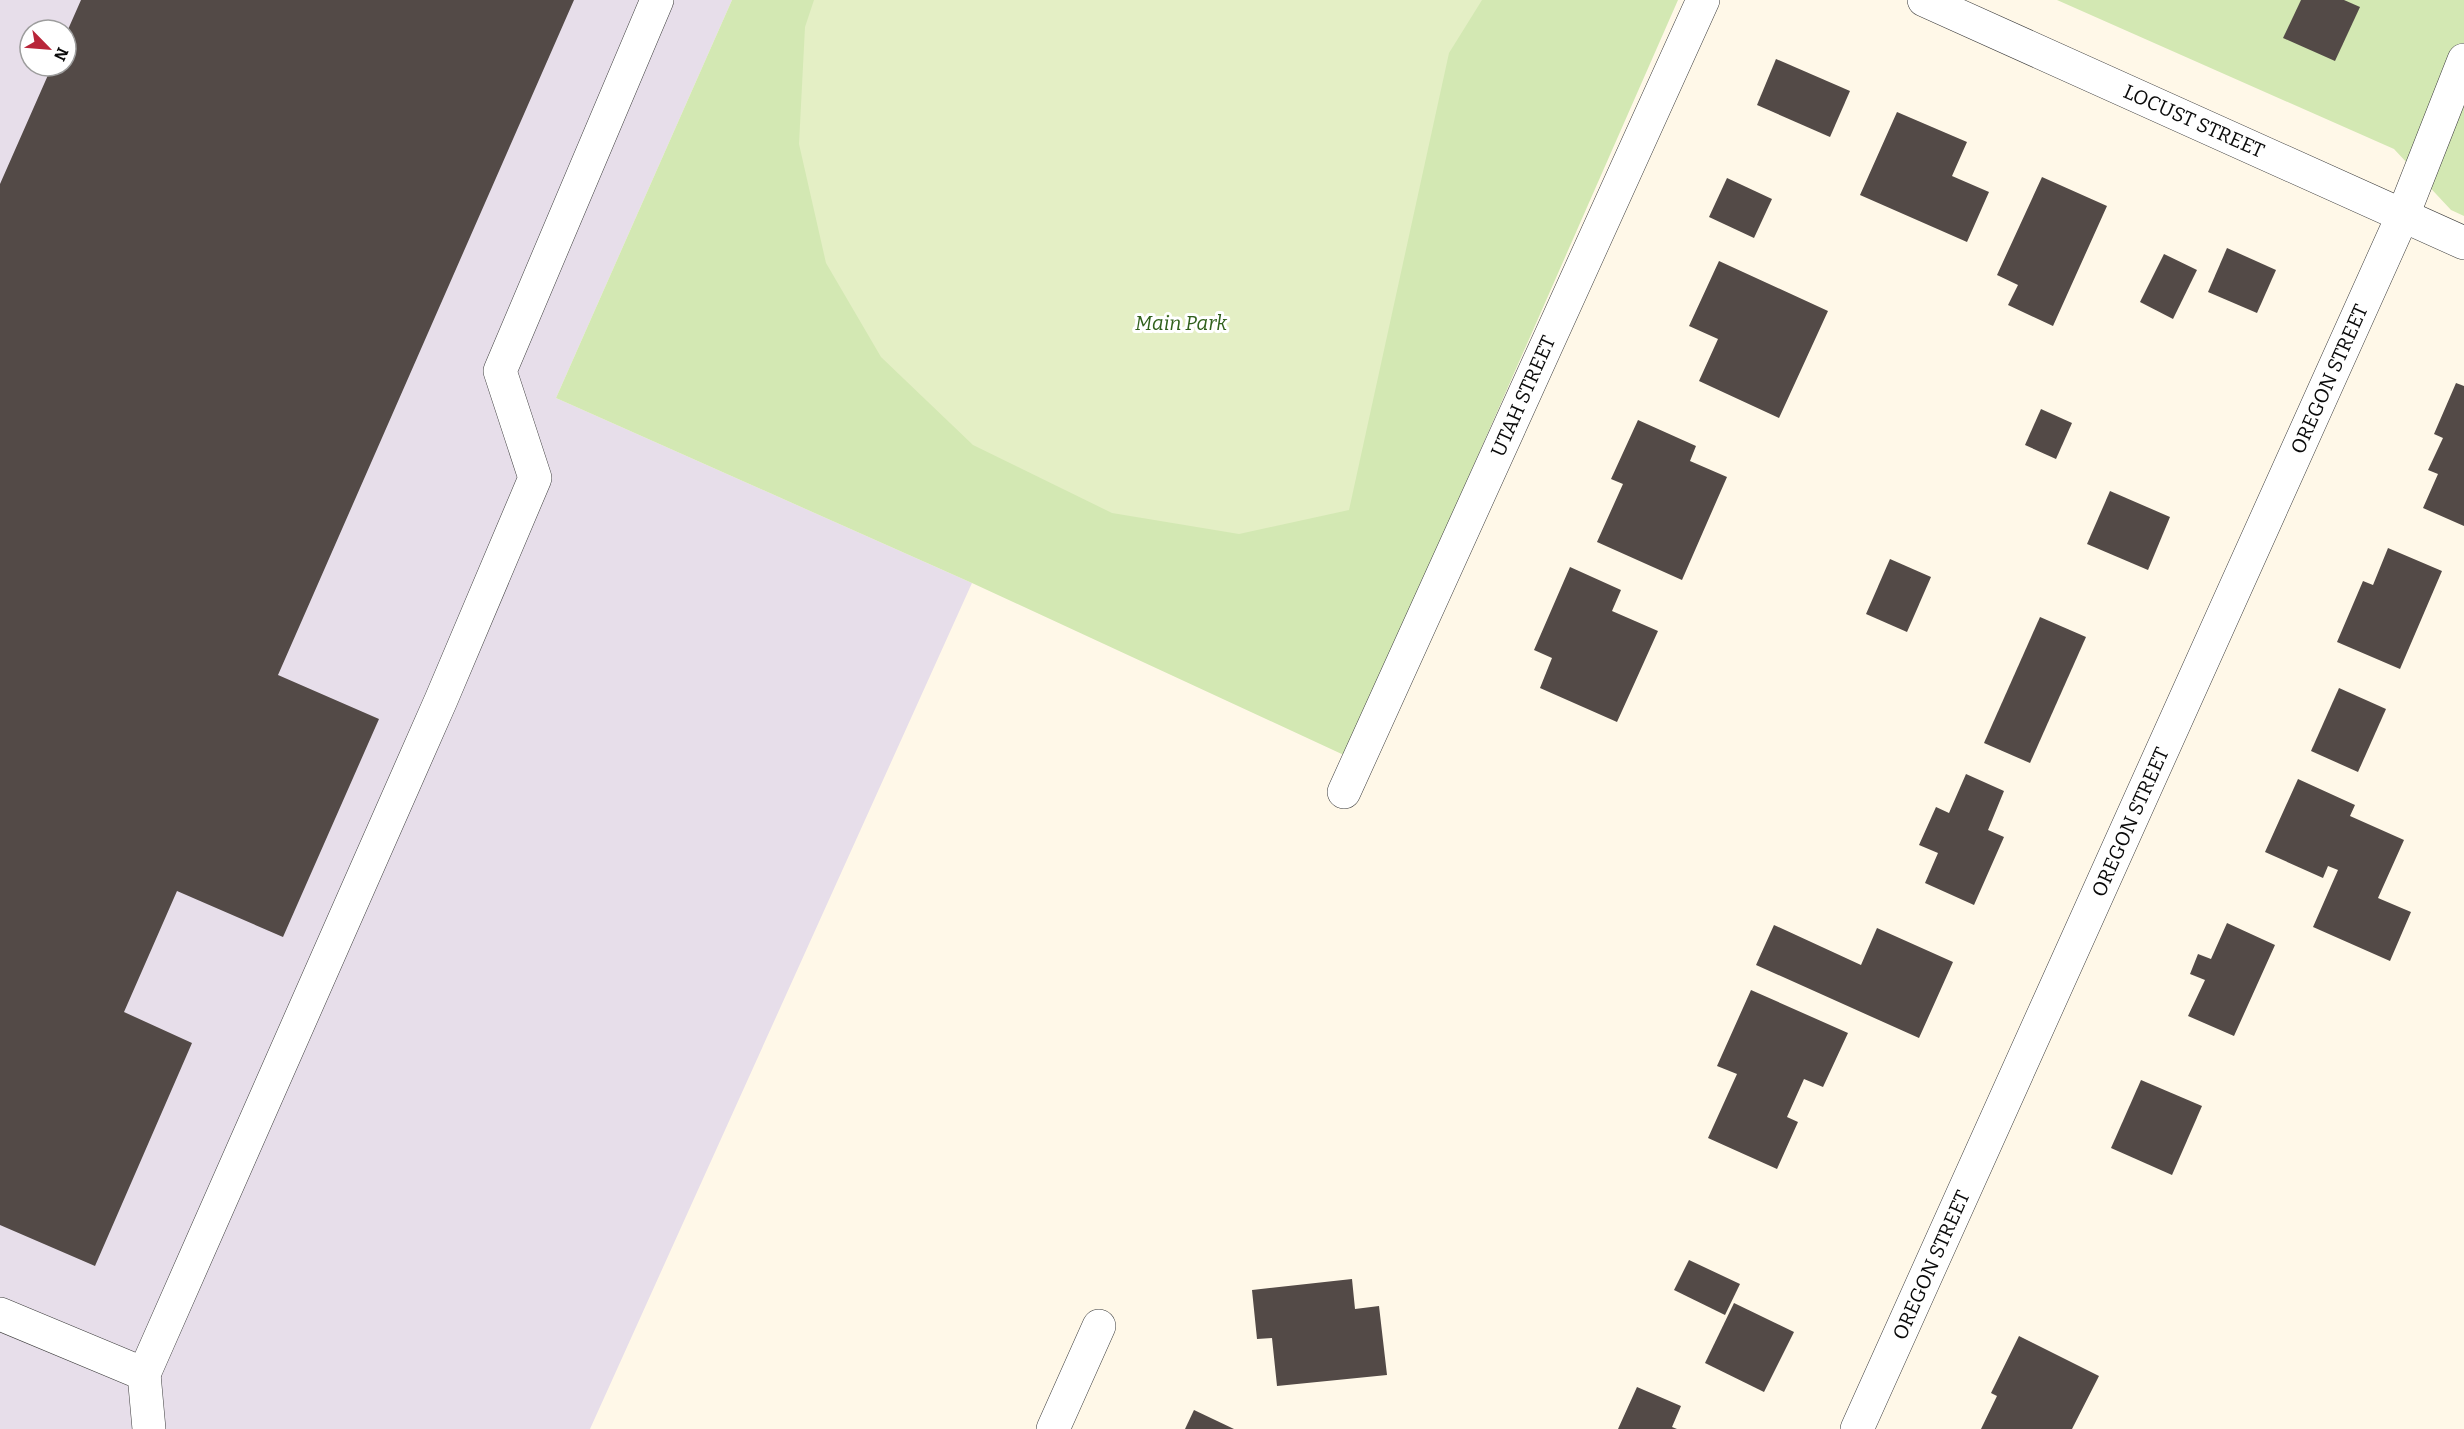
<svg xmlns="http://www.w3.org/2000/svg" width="2464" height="1429" font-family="Bitter,serif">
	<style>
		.industrial { fill: #e7deea; fill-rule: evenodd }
		.green { fill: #d3e8b3 }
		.pitch { fill: #e4efc5 }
		.building { fill: #534a47 }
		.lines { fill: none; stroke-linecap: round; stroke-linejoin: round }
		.minor-casing { stroke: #3d3d3d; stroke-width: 34 }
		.minor { stroke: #fff; stroke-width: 33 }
		.labels { text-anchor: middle; stroke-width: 6; stroke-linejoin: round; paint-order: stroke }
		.street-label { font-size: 20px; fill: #0a0a0a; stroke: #fff }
		.park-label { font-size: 20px; font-style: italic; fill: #30601c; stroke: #fff }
	</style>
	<rect width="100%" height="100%" fill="#fff8e8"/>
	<path class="industrial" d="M0 0H732L556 398 972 583 590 1429H0ZM30 30H66V66H30Z"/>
	<g class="green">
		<polygon points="732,0 1678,0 1346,756 972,583 556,398"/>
		<polygon points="2057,0 2464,0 2464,216 2451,210 2394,149"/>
	</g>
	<polygon class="pitch" points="814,0 1482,0 1449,53 1349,510 1239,534 1112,513 973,445 881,357 826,263 799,144 805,27"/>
	<g class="building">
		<polygon points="81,0 574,0 278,675 379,719 283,937 177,891 124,1012 192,1043 95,1266 0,1225 0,184 52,66 66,66 66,34"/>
		<polygon points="2301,0 2344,0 2360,7 2335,61 2283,38"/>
		<polygon points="1776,59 1850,91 1830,137 1757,105"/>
		<polygon points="1897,112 1967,142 1952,176 1989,192 1967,242 1860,195"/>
		<polygon points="2042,177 2107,206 2053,326 2008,305 2018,285 1997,275"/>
		<polygon points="1727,178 1772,199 1754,238 1709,217"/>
		<polygon points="2227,248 2276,270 2257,313 2208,292"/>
		<polygon points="2164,254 2197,270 2173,319 2140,302"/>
		<polygon points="1719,261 1828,311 1779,418 1699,381 1718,339 1689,326"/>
		<polygon points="2456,383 2464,386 2464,526 2423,508 2438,474 2428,470 2443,438 2434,434"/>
		<polygon points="2041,409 2072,423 2056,459 2025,445"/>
		<polygon points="1638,420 1696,446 1690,461 1727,477 1682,580 1597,542 1623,484 1611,479"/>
		<polygon points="2110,491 2170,517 2148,570 2087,544"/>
		<polygon points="2388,548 2442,571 2400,669 2337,642 2363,581 2373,585"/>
		<polygon points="1890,559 1931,577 1907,632 1866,614"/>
		<polygon points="1570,567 1621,590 1612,611 1658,631 1617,722 1540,688 1552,658 1534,650"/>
		<polygon points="2040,617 2086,637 2030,763 1984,743"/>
		<polygon points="2339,688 2386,709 2358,772 2311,751"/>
		<polygon points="1966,774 2004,791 1988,830 2004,837 1974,905 1925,883 1938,853 1919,845 1936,807 1949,813"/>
		<polygon points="2298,779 2355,805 2350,816 2404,840 2378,898 2411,912 2390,961 2313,927 2338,870 2328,866 2323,878 2265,852"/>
		<polygon points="2227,923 2275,945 2234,1036 2188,1016 2205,980 2190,974 2198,954 2211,959"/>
		<polygon points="1774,925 1861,965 1877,928 1953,962 1919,1038 1756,965"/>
		<polygon points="1751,990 1848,1033 1823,1087 1804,1079 1787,1117 1798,1122 1777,1169 1708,1138 1737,1074 1717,1066"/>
		<polygon points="2141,1080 2202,1106 2172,1175 2111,1148"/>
		<polygon points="1689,1260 1740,1284 1725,1315 1674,1290"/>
		<polygon points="1352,1279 1355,1309 1379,1306 1387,1375 1277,1386 1272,1338 1257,1339 1252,1290"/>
		<polygon points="1734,1303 1794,1332 1764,1392 1705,1363"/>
		<polygon points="2019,1336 2099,1376 2072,1429 1981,1429 1997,1396 1991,1393"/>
		<polygon points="1637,1387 1681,1406 1672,1427 1677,1429 1618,1429"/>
		<polygon points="1194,1410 1234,1429 1185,1429"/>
	</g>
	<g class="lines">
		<defs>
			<g id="minor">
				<polyline points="1924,0 2464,243"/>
				<polyline points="1344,792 1703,0"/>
				<polyline points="0,1314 144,1374 149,1429"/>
				<polyline points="144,1374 441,700 535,478 500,371 657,0"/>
				<polyline points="1053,1429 1099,1326"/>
				<polyline points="1857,1429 2403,215 2464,60"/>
			</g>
		</defs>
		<use href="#minor" class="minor-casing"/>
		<use href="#minor" class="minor"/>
	</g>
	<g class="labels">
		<g class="street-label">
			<text transform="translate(2194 121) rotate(24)" y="7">LOCUST STREET</text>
			<text transform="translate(2329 379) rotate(-66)" y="7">OREGON STREET</text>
			<text transform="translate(1523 396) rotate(-66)" y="7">UTAH STREET</text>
			<text transform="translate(2130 822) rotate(-66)" y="7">OREGON STREET</text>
			<text transform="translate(1931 1265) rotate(-66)" y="7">OREGON STREET</text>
		</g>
		<g class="park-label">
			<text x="1181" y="330">Main Park</text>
		</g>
	</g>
	<g transform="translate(48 48) rotate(115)"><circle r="28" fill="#ffffff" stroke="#9d9d9d" stroke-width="1.5"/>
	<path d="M0-4.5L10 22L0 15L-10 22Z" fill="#b82539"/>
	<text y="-9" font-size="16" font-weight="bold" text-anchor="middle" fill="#0a0a0a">N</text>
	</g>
</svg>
